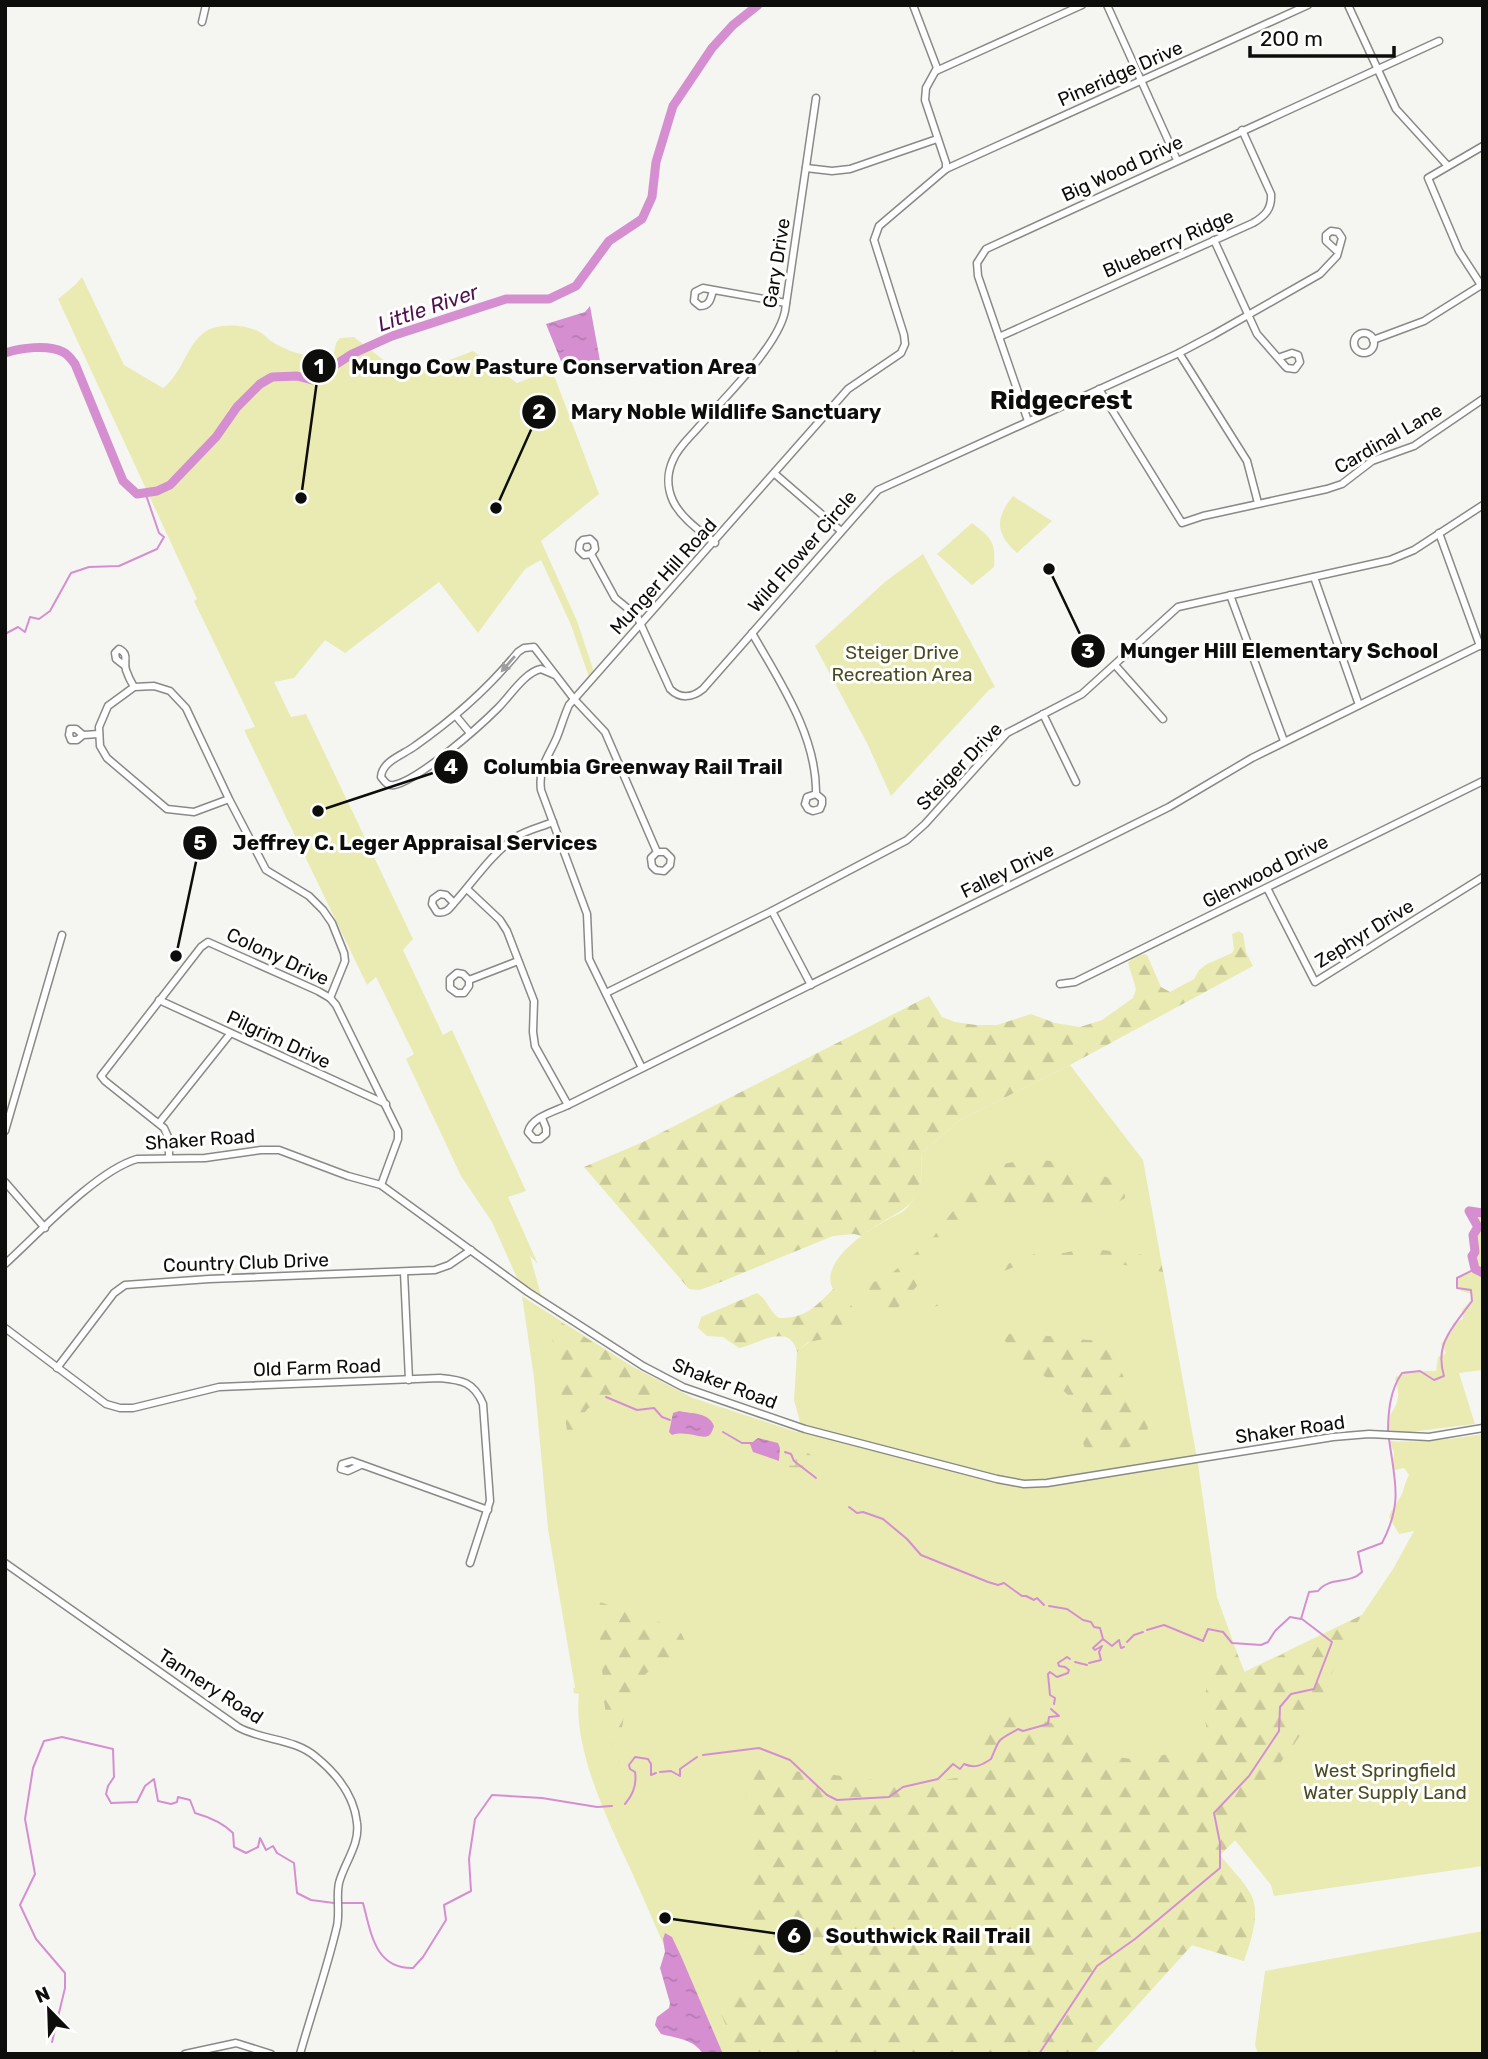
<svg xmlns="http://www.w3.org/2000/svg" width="1488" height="2059" font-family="Rubik,sans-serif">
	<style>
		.green { fill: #eaebb3 }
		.forest { fill: url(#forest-firs) }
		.wetland { fill: url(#wetland-marsh) }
		.water { fill: url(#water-ripples) }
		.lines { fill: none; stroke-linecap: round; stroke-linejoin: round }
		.stream { stroke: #d58fd1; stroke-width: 2 }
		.river { stroke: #d58fd1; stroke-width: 9 }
		.minor-casing { stroke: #898986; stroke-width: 9 }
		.minor { stroke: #fff; stroke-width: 6 }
		.oneway { fill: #9e9e9e }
		.labels { text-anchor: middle; stroke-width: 6; stroke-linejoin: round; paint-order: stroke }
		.street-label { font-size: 19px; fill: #0d0d0c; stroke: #fffffe }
		.park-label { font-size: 19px; fill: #4b4b22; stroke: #fffffe }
		.water-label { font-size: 21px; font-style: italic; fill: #50114f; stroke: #fffffe }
		.district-label { font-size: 26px; font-weight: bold; fill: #0d0d0c; stroke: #fffffe }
		.leader { fill: none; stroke: #0d0d0c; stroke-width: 2.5 }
		.callout-dot { fill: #0d0d0c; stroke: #fffffe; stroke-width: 2.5 }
		.mark-label { font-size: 21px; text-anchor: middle; font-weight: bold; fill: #fff }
		.callout-label { font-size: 21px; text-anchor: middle; font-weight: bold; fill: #0d0d0c; stroke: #fffffe; stroke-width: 6; stroke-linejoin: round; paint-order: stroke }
	</style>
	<defs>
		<pattern id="forest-firs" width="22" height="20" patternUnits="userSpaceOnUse" patternTransform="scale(1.75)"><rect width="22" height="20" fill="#eaebb3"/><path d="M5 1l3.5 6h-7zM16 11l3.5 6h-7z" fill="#c8c899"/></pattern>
		<pattern id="wetland-marsh" width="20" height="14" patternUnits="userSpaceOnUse" patternTransform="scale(1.75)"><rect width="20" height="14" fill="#eaebb3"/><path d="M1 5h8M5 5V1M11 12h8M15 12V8" fill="none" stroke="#c8c899"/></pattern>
		<pattern id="water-ripples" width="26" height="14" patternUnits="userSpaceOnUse" patternTransform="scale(1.75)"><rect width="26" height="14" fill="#d58fd1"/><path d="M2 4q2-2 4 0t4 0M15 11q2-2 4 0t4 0" fill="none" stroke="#b67ab2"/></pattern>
	</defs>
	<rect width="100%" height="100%" fill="#f5f6f2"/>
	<g class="green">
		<path d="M82 277 124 365 163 388C181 375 185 350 201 335 214 322 243 324 258 331 263 333 267 338 271 341 288 352 313 360 333 357L336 343 340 338 354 337 405 377 473 351 517 383 552 370 599 494 541 541 577 621 594 672 589 677 571 625 541 560 525 569 478 633 439 582 345 653 325 640 294 678 274 682 291 717 306 714 413 939 403 950 443 1035 452 1030 526 1191 508 1197 538 1264 530 1256 541 1295 518 1280 492 1222 461 1176 406 1059 414 1054 376 977 367 985 244 730 255 727 194 601 197 599 58 299 75 285Z"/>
		<path d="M1013 496 1052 521 1017 553C995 533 995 518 1013 496Z"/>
		<path d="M972 523C991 538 996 541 994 567L972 585 937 554Z"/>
		<polygon points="923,554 995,687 989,690 891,796 867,743 815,646 886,581"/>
		<path d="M1070 1065 1143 1160 1198 1464 1217 1597 1244 1672 1362 1615 1393 1569 1414 1531 1399 1534 1389 1517C1392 1507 1400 1500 1403 1491 1405 1484 1406 1481 1409 1475L1404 1468 1395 1470 1392 1468 1394 1452 1389 1441C1421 1443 1451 1439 1483 1434V1866L1274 1896 1271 1885 1235 1840 1220 1855C1230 1868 1244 1881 1251 1895 1261 1914 1250 1942 1244 1961L1192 1945 1093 2054H705L708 2044C684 1991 661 1939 638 1886 614 1832 572 1754 579 1694L574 1693 573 1688H575L548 1529 534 1378 522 1296 633 1367 693 1398 797 1432 800 1422 794 1400 797 1352 852 1306C845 1301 836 1296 832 1287 821 1261 867 1230 887 1220 893 1216 901 1214 906 1209 922 1192 923 1175 921 1153L960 1120Z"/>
		<path d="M1468 1206 1483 1209V1370L1459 1373 1475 1424 1410 1432 1388 1430C1387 1411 1397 1411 1398 1396 1399 1390 1396 1384 1395 1378L1405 1371H1436L1438 1357 1446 1353 1441 1344 1451 1332 1453 1323 1463 1319 1462 1310 1472 1299V1294L1461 1291 1457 1283 1459 1278 1474 1270C1470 1259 1471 1235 1476 1226L1466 1213Z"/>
		<polygon points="1483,1931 1483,2054 1258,2054 1255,2045 1265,1971"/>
	</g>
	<g class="forest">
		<path d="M1239 931 1243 934 1246 952 1253 966 1070 1065 960 1120 921 1153C926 1213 900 1206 862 1236L854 1234 833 1236 711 1286 699 1290 689 1289 584 1167 643 1142 929 996 942 1017 955 1022 976 1025H997L1031 1014 1055 1023 1080 1027 1102 1020 1133 998 1136 989 1128 963C1131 958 1141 953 1147 955L1161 987 1170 992 1194 979 1199 970 1207 964 1232 953 1234 949 1232 934Z"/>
		<path d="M1027 1159C1047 1158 1127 1172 1125 1198L1115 1204C1092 1204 1068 1205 1044 1206 1015 1207 998 1197 970 1214 958 1221 955 1225 952 1238 938 1243 935 1239 925 1254L928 1269 924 1278 894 1312 889 1313 870 1299 869 1288 872 1283 892 1273 931 1240 978 1178 999 1165Z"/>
		<polygon points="1086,1248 1160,1257 1163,1272 1103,1261 1030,1261 991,1276 935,1307 939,1301 987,1273 1019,1259 1038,1253 1064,1253"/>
		<path d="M833 1289 852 1306 846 1335 808 1342 797 1352C790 1321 756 1345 739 1348L723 1337 707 1336 698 1328 701 1317 757 1293C767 1299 769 1311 779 1318 806 1318 814 1308 833 1289Z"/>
		<path d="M546 1313 633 1367 661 1382 651 1397C637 1398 626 1401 613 1404 607 1406 602 1403 597 1404 578 1407 575 1442 571 1456L554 1346Z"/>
		<path d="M1019 1333 1088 1340H1103L1107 1342 1148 1428C1145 1449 1103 1456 1087 1451 1079 1441 1086 1436 1087 1425 1088 1419 1081 1410 1078 1406 1070 1396 1059 1386 1049 1379 1031 1367 1011 1363 1005 1340L1009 1334Z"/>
		<path d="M597 1601 671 1626 681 1633 685 1641 681 1651C672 1658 662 1662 653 1668 620 1693 621 1734 619 1770L611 1744 601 1683 603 1682Z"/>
		<path d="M1362 1615C1340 1648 1329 1686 1309 1721 1284 1766 1237 1800 1250 1858L1235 1840 1220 1855C1229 1868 1244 1881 1251 1895 1261 1914 1250 1942 1244 1961L1192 1945 1093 2054H739L714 1999C736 1988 758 1974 746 1946L749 1813 745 1790 746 1776 758 1768 826 1774 905 1784 926 1783 985 1773 997 1766V1756L980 1747 975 1738C978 1731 980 1724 987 1720 1004 1710 1050 1720 1067 1729 1073 1732 1078 1738 1084 1742 1094 1749 1112 1755 1124 1758 1153 1763 1183 1749 1208 1736L1203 1709 1210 1666 1219 1652 1234 1646 1245 1673Z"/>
	</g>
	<polygon class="wetland" points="803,1449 811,1455 806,1470 801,1471 787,1468 785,1451"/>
	<g class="water">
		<path d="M590 306 600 361C589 370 579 373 565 371L546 324 585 312Z"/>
		<path d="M679 1411C692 1414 709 1412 714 1426 713 1429 711 1435 708 1436 702 1439 685 1430 672 1435L669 1432 673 1413Z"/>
		<polygon points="758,1438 778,1443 780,1448 779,1461 753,1452 750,1444"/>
		<path d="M665 1933 672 1937 681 1956 723 2054H703C694 2039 676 2038 661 2034L655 2025 657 2017 669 2008 670 2003 660 1968 665 1952 663 1939Z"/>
	</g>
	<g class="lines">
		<g class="stream">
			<polyline points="5,634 18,627 25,632 30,617 39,619 50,611 71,573 89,567 119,566 157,549 164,537 159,533 145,492"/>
			<polyline points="606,1397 637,1410 654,1408 662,1417 670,1420"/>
			<polyline points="723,1432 742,1443 753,1443"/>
			<path d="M1388 1433C1388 1412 1390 1390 1402 1373L1420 1371 1434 1380 1444 1376C1434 1343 1454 1326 1472 1301L1471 1290 1457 1288V1278L1475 1269"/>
			<polyline points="785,1452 791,1454 794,1461 816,1478"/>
			<polyline points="849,1507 857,1513 863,1512 883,1519 907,1539 921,1555 988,1582 998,1585 1004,1583 1022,1596 1026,1596 1034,1600 1037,1598 1044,1605"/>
			<polyline points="1049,1606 1067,1609 1083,1620 1091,1622 1094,1627 1100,1628 1103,1639"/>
			<path d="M1147 1630 1164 1625 1203 1641 1208 1629 1223 1632 1232 1643 1261 1645 1268 1642 1275 1631 1290 1617 1301 1619 1309 1592 1318 1591C1330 1576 1349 1585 1362 1572L1358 1552 1382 1543C1403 1503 1395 1482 1389 1439"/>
			<polyline points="1127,1642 1134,1635 1143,1632"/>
			<polyline points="1075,1662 1087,1665"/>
			<polyline points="1089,1663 1101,1660 1099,1652 1102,1646 1095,1650 1093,1648 1103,1639 1112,1646 1119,1640 1121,1648 1124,1647"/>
			<polyline points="1054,1704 1055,1698 1050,1695 1048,1674 1050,1672 1057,1677 1068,1673 1069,1670 1065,1667 1059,1666 1058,1663 1067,1657 1070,1659"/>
			<path d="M703 1755 759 1748 790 1760 827 1795 837 1800 889 1797 903 1787 938 1779 953 1764 960 1769 964 1764C975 1769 982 1765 991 1759 1001 1736 996 1742 1018 1729L1023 1731 1048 1724 1049 1717 1059 1716 1051 1709"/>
			<polyline points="660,1772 671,1771 680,1776 680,1769 697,1757"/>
			<path d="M625 1804C633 1795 637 1784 635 1772L630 1769 629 1765 635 1757 648 1759 651 1764V1775L656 1773"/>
			<path d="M340 1903H363C371 1933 375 1969 413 1968L423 1957 446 1920 444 1905 471 1891 469 1859 475 1819 492 1795 542 1798 597 1807 612 1806"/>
			<path d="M52 2042 65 1988V1973L36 1939 20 1905 35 1874 25 1819 33 1768 44 1741 62 1737 113 1749 114 1777 108 1786 106 1794 111 1803 137 1802 145 1786 154 1779 158 1801 171 1804 177 1802 178 1797 190 1800 195 1813C209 1817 223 1823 233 1833L234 1847 246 1853 258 1847 260 1838 266 1850 273 1846 277 1853 294 1863 297 1893 311 1900 334 1903"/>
			<polyline points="1039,2054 1097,1966 1135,1939 1220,1868 1220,1843 1214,1813 1249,1776 1279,1731 1280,1707 1291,1694 1314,1689 1332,1642 1302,1619"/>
		</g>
		<g class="river">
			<path d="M5 353C20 348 48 344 63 352 68 354 71 359 75 364L123 481 137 494 157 491 170 485 216 437 237 407 260 384 272 377 297 376 312 380 352 354 392 336 506 299H549L576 286 609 241 642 219 652 197 656 162 673 106 712 48 733 25 758 5"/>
			<polyline points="1483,1213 1469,1211 1478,1227 1473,1235 1475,1252 1472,1256 1475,1269 1483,1273"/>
		</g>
		<defs>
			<g id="minor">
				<polyline points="913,5 937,68 926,88 925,100 946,163 946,169"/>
				<polyline points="1107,5 1177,160"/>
				<polyline points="1348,5 1396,109 1447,165"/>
				<polyline points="202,22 206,5"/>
				<polyline points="936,71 1082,5"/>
				<polyline points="806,168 832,171 850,169 937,139"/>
				<polyline points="1214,240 1257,334 1285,366 1287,368 1295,369 1300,362 1298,355 1292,353 1278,358"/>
				<polyline points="1481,285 1459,251 1428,178 1483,146"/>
				<path d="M713 290C711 298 710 306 700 306L694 301 695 292 703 288 786 303"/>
				<circle cx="1364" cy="343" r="10"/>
				<path d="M999 337 1253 223C1265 216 1272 209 1271 194L1242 130"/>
				<polyline points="1373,340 1424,321 1483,284"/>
				<polyline points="1179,353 1247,461 1258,503"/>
				<polyline points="1099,389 1182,523 1203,516 1327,489 1342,484 1372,461 1414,446 1483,399"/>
				<polyline points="1028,421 978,276 977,263 986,249 1439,41"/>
				<polyline points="775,474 841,531"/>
				<polyline points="1439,533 1480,646"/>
				<path d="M715 543C700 531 681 518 673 501 667 488 667 473 673 460 678 448 688 439 696 430 721 401 778 347 785 311L816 98"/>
				<path d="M591 554 584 555 579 550 580 543 583 540 590 539 594 543 595 549 591 554 615 598 637 616 670 689C680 699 692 698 703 689L878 490 1179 353 1213 335 1320 274 1337 256 1342 238 1338 232 1331 231 1326 235V241L1338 252"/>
				<polyline points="1314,577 1359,705"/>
				<polyline points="1230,595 1284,741"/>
				<path d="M752 633C780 682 817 736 816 794L807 797 805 804 808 809 813 811 820 809 822 804V799L816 794"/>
				<polyline points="1115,665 1163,719"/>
				<path d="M125 666 116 659 115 653 119 649C130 655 123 660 126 670 128 676 131 682 134 687"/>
				<path d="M555 675 541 669C525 672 510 696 498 708 479 727 419 780 394 785 387 786 385 782 381 777 382 761 403 755 415 746 455 718 487 690 518 652L524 648 534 647 574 699 605 732 657 852 651 858 652 866 656 870 664 871 670 865 671 858 665 852H657"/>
				<polyline points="1043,714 1076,782"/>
				<polyline points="456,716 470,733"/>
				<polyline points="83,735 77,740 71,740 69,735 70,729 76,729 83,735 99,734"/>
				<polyline points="229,799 186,708 170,691 154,686 134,687 108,706 99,727 100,746 107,758 167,809 194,812 229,799 266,870 309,896 323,910 332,923 344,953 345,961 330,998"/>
				<polyline points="1267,888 1315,982 1483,877"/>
				<polyline points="467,889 500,920 507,931 534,1001 533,1032 535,1046 568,1105"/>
				<path d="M454 903 446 895 440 894 433 899 432 904 437 912C446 914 449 909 454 903 473 882 492 853 516 837 527 830 541 827 553 822"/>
				<polyline points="772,911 811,985"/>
				<polyline points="469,980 469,986 464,993 457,993 450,988 450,979 457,973 463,974 469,980 518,961"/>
				<polyline points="1060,984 1075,982 1483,781"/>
				<polyline points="606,993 772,911 907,840 925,824 1007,733 1082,694 1178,607 1390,560 1414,550 1483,505"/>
				<polyline points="159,1000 386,1104"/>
				<path d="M642 1068 589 959 587 914 541 790C538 767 549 756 557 737 561 727 564 716 569 705L848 389 901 353 905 344 904 335 874 240 879 226 946 169 1308 5"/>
				<path d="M542 1118 546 1128V1134L540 1139H534L528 1132C531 1117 556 1111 568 1105L1169 807 1252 758 1483 644"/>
				<polyline points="159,1123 230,1034"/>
				<polyline points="5,1131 62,935"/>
				<polyline points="169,1158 169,1139 164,1128 105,1081 101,1076 201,947 208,942 318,991 330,998 336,1005 398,1131 398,1139 381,1185"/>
				<polyline points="5,1182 45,1228"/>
				<path d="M5 1264C38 1234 96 1171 137 1159L205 1158 261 1150H279L348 1176 381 1185 528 1292 643 1366 683 1387 805 1429 997 1479 1024 1484 1047 1483 1333 1437 1369 1434 1429 1437 1483 1428"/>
				<polyline points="404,1272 409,1380"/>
				<path d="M5 1328 106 1404 120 1408H133L219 1387 440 1378C462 1380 474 1382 483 1404L490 1501 470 1563"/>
				<polyline points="57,1368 114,1293 125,1285 209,1279 435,1270 449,1265 471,1250"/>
				<polyline points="361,1465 348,1471 341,1469 342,1464 352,1461 488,1510"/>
				<path d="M5 1563 238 1727C263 1741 294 1738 316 1757 337 1774 354 1795 357 1823 360 1845 344 1863 339 1883 336 1897 340 1912 337 1926 327 1969 312 2011 300 2054"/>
				<polyline points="185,2054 236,2043 271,2054"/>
			</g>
		</defs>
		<use href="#minor" class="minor-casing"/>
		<use href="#minor" class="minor"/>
	</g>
	<defs><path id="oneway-solid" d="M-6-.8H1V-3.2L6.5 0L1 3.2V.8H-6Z" transform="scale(1.75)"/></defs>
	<use class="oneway" href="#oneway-solid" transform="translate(508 664) rotate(131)"/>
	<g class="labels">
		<g class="street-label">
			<text transform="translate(1120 73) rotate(-24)" y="7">Pineridge Drive</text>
			<text transform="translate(1122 168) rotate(-25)" y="7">Big Wood Drive</text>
			<text transform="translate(1168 243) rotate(-24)" y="7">Blueberry Ridge</text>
			<text transform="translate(776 263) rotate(-81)" y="7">Gary Drive</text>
			<text transform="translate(1388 438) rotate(-30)" y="7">Cardinal Lane</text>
			<text transform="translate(802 551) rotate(-49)" y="7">Wild Flower Circle</text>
			<text transform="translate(663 576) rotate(-48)" y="7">Munger Hill Road</text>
			<text transform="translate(959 766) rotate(-46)" y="7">Steiger Drive</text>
			<text transform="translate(1007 870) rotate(-26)" y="7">Falley Drive</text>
			<text transform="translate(1265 871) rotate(-27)" y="7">Glenwood Drive</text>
			<text transform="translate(1364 933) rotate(-32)" y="7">Zephyr Drive</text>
			<text transform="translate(278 956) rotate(25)" y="7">Colony Drive</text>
			<text transform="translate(279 1039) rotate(25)" y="7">Pilgrim Drive</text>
			<text transform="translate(200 1139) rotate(-4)" y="7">Shaker Road</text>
			<text transform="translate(246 1262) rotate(-2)" y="7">Country Club Drive</text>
			<text transform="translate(317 1367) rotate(-2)" y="7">Old Farm Road</text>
			<text transform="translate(725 1383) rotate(21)" y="7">Shaker Road</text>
			<text transform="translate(1290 1429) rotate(-8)" y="7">Shaker Road</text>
			<text transform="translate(211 1686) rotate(33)" y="7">Tannery Road</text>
		</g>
		<g class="park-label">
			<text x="902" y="659">Steiger Drive<tspan x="902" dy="22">Recreation Area</tspan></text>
			<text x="1385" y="1777">West Springfield<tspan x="1385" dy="22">Water Supply Land</tspan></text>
		</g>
		<g class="water-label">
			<text transform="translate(428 308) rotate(-19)" y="7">Little River</text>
		</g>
		<g class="district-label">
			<text x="1061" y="409">Ridgecrest</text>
		</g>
	</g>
	<path class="leader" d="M301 498L319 366M496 508L539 412M1049 569L1088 651M318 811L451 767M176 956L200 843M665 1918L794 1936"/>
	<g class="callout-dot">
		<circle cx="301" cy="498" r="7"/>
		<circle cx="496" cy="508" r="7"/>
		<circle cx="1049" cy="569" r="7"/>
		<circle cx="318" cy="811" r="7"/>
		<circle cx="176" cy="956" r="7"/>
		<circle cx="665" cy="1918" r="7"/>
		<circle cx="319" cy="366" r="18"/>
		<circle cx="539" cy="412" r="18"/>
		<circle cx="1088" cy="651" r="18"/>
		<circle cx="451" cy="767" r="18"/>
		<circle cx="200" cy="843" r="18"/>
		<circle cx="794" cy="1936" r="18"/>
	</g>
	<g class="mark-label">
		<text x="319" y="374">1</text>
		<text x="539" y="419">2</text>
		<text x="1088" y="658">3</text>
		<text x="451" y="774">4</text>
		<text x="200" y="850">5</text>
		<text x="794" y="1943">6</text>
	</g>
	<g class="callout-label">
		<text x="554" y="374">Mungo Cow Pasture Conservation Area</text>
		<text x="726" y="419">Mary Noble Wildlife Sanctuary</text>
		<text x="1279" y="658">Munger Hill Elementary School</text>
		<text x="633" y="774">Columbia Greenway Rail Trail</text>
		<text x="415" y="850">Jeffrey C. Leger Appraisal Services</text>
		<text x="928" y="1943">Southwick Rail Trail</text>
	</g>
	<rect width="1488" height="2059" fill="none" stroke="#0d0d0c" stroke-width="14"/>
	<g transform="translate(49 2010) rotate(337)" stroke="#fffffe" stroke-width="5" paint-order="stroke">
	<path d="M0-5L12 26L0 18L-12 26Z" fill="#0d0d0c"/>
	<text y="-10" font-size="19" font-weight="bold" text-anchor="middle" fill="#0d0d0c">N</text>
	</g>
	<path d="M1250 46v10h144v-10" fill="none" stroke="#0d0d0c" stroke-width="3.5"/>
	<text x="1260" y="46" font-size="21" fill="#0d0d0c" stroke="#fffffe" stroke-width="5" paint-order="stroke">200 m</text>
</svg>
